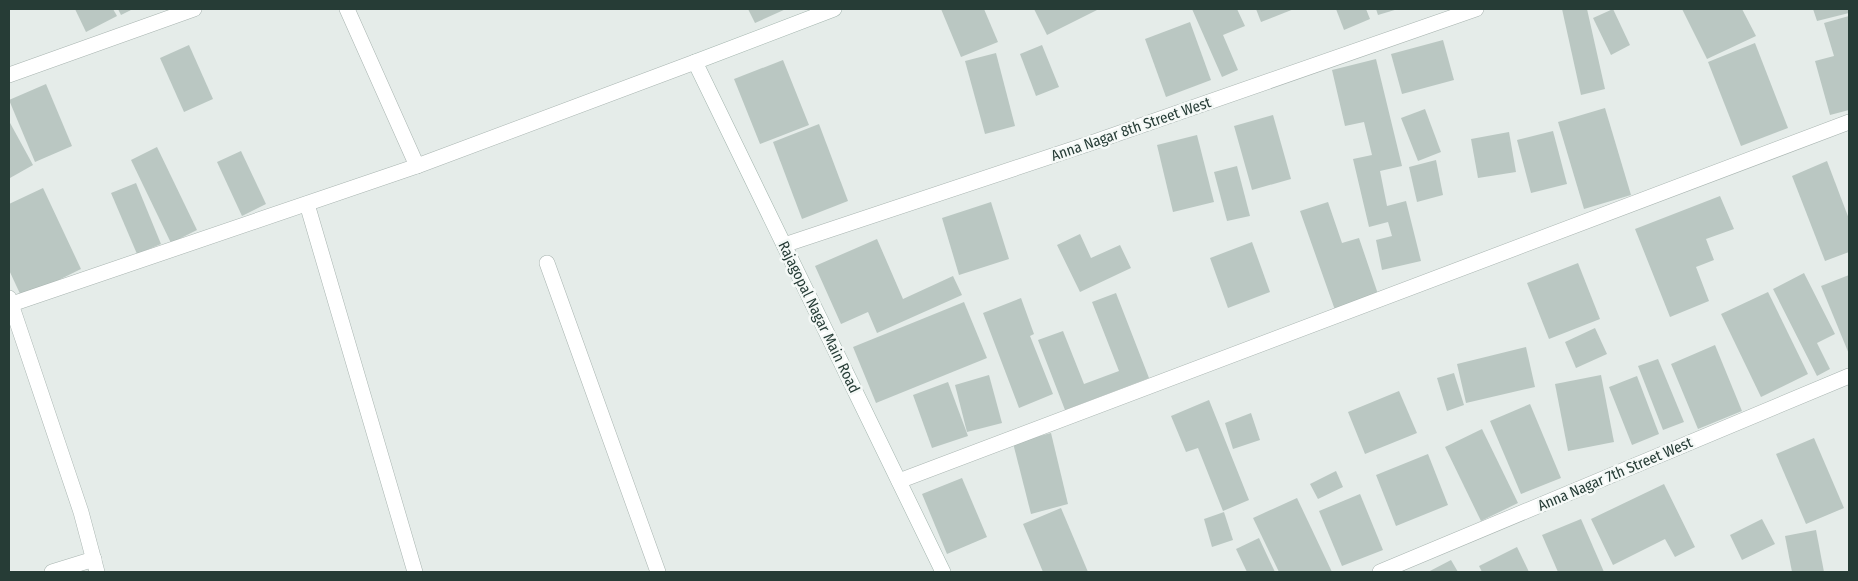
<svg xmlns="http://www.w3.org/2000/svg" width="1858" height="581" font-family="'Fira Sans Condensed',sans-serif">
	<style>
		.building { fill: #bac7c2 }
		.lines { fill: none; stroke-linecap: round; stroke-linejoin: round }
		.street-casing { stroke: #a8b4b0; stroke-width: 16 }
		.secondary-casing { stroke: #a2b4ad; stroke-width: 16 }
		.street { stroke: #fff; stroke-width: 15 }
		.secondary { stroke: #fff; stroke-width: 15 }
		.labels { text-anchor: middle; stroke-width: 5; stroke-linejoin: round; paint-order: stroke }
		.street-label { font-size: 15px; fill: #263c36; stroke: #f5f9f7 }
	</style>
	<rect width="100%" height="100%" fill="#e5ece9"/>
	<g class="building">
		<polygon points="75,9 113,9 117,16 86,32"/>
		<polygon points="118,9 133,9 121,15"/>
		<polygon points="748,9 786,9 755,23"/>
		<polygon points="941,9 984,9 998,42 961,57"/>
		<polygon points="1034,9 1099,9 1047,35"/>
		<polygon points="1192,9 1237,9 1245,26 1223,35 1238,70 1222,77"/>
		<polygon points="1256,9 1294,9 1261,22"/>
		<polygon points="1336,9 1366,9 1370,19 1344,30"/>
		<polygon points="1376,9 1398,9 1378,15"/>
		<polygon points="1562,9 1587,9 1605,89 1581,95"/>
		<polygon points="1613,9 1630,45 1611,55 1593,18"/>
		<polygon points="1682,9 1742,9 1756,36 1707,59"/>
		<polygon points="1813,9 1849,9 1849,13 1817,21"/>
		<polygon points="1849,16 1849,110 1830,115 1815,61 1834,56 1824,23"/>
		<polygon points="1190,22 1211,80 1166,97 1145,39"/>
		<polygon points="1443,40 1454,80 1402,94 1391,54"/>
		<polygon points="1755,43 1788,128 1741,146 1708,62"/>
		<polygon points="189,45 213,99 184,112 160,58"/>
		<polygon points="1042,45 1059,87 1036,96 1020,54"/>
		<polygon points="996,53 1015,126 985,134 965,61"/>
		<polygon points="1376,59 1402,166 1380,171 1387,206 1406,201 1421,261 1382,270 1376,240 1392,236 1388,222 1369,227 1353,159 1372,155 1364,122 1345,126 1332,70"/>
		<polygon points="783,60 809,125 760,144 734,79"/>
		<polygon points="46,84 72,146 35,162 9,100"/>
		<polygon points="1605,108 1631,195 1584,209 1558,122"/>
		<polygon points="1425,109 1441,152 1418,161 1401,118"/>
		<polygon points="1273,115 1291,179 1252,190 1234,126"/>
		<polygon points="9,121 33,165 10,178 9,175"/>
		<polygon points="819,124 848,201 802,219 773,142"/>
		<polygon points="1553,131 1567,184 1531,193 1517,140"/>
		<polygon points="1509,132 1516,172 1478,178 1471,139"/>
		<polygon points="1197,135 1214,202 1173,212 1157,145"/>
		<polygon points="157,147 197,230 171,243 131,160"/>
		<polygon points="241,151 266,204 242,216 217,162"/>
		<polygon points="1436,160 1443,195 1417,202 1409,167"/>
		<polygon points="1827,161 1849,219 1849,252 1825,261 1792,176"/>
		<polygon points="1237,166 1250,216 1227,221 1214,172"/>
		<polygon points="136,183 161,244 137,254 111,193"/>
		<polygon points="43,188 81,269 22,298 9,270 9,204"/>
		<polygon points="1720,196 1734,229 1706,239 1714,260 1696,267 1709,301 1670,317 1635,229"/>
		<polygon points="991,202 1009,259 959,275 942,218"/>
		<polygon points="1328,202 1342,243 1359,238 1378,294 1335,310 1300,211"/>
		<polygon points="1080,234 1091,258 1120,245 1131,268 1080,292 1057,245"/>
		<polygon points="877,239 903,299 953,276 962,295 877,333 868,312 841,324 815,266"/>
		<polygon points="1252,242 1270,292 1228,308 1210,258"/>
		<polygon points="1578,263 1600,319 1549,339 1527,283"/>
		<polygon points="1804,273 1835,334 1817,343 1830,369 1817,376 1773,289"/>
		<polygon points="1849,275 1849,354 1821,286"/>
		<polygon points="1768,292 1808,374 1761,397 1721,314"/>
		<polygon points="1116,293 1149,378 1065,410 1038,340 1063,331 1084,384 1119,371 1092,302"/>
		<polygon points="1021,298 1034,334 1030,336 1053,394 1019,408 983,313"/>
		<polygon points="964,302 987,358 876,403 853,347"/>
		<polygon points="1595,328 1607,354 1576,368 1565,342"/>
		<polygon points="1715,345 1742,411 1698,429 1671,364"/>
		<polygon points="1526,347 1535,387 1466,403 1457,364"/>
		<polygon points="1658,359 1684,422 1663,430 1638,366"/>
		<polygon points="1454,373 1464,405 1447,411 1437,378"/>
		<polygon points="989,375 1002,423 967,432 955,385"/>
		<polygon points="1601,375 1614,442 1568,451 1555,384"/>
		<polygon points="1637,376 1659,434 1632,445 1609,387"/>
		<polygon points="948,382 968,436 932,448 913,395"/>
		<polygon points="1399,391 1417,433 1365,454 1348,412"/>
		<polygon points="1209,400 1249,500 1223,511 1198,448 1186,452 1171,416"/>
		<polygon points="1530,404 1561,478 1521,494 1490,421"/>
		<polygon points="1251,413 1260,440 1233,449 1225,423"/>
		<polygon points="1482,429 1518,503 1481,521 1445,447"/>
		<polygon points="1051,433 1068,504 1031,514 1013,443"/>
		<polygon points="1814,438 1844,508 1806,524 1776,454"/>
		<polygon points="1428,454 1448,505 1396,526 1376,475"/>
		<polygon points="1336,471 1343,487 1318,499 1310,484"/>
		<polygon points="962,478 987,537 947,554 922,494"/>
		<polygon points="1664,484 1695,547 1675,557 1665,539 1613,565 1591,519"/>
		<polygon points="1360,494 1383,550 1342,566 1319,511"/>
		<polygon points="1297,498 1332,572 1279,572 1253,518"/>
		<polygon points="1061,508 1088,572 1043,572 1023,524"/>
		<polygon points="1224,512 1233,540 1212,547 1204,519"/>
		<polygon points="1581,519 1604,572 1558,572 1542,535"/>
		<polygon points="1762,519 1775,544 1742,560 1730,535"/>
		<polygon points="1816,530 1824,572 1792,572 1785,536"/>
		<polygon points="1259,538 1275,572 1247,572 1236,549"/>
		<polygon points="1517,547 1529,572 1482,572 1479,566"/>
		<polygon points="1451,560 1458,572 1428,572"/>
	</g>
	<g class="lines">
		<defs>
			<g id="street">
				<polyline points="347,9 417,166"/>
				<polyline points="9,75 194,9"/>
				<polyline points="307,204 415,572"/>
				<polyline points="784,245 1088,144 1476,9"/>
				<polyline points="547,263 658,572"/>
				<polyline points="9,298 81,512 97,572"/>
				<polyline points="9,305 417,166 695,62"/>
				<polyline points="899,481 1849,122"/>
				<polyline points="52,572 94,559"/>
				<polyline points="1380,572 1849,376"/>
			</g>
			<polyline id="secondary" points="834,9 695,62 943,572"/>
		</defs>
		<use href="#street" class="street-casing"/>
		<use href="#secondary" class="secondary-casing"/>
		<use href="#street" class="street"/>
		<use href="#secondary" class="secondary"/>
	</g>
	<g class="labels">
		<g class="street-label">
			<text transform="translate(1131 129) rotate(-19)" y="5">Anna Nagar 8th Street West</text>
			<text transform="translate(819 317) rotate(64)" y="5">Rajagopal Nagar Main Road</text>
			<text transform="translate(1615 474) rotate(-23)" y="5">Anna Nagar 7th Street West</text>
		</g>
	</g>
	<rect width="1858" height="581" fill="none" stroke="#263c36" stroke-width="20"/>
</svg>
